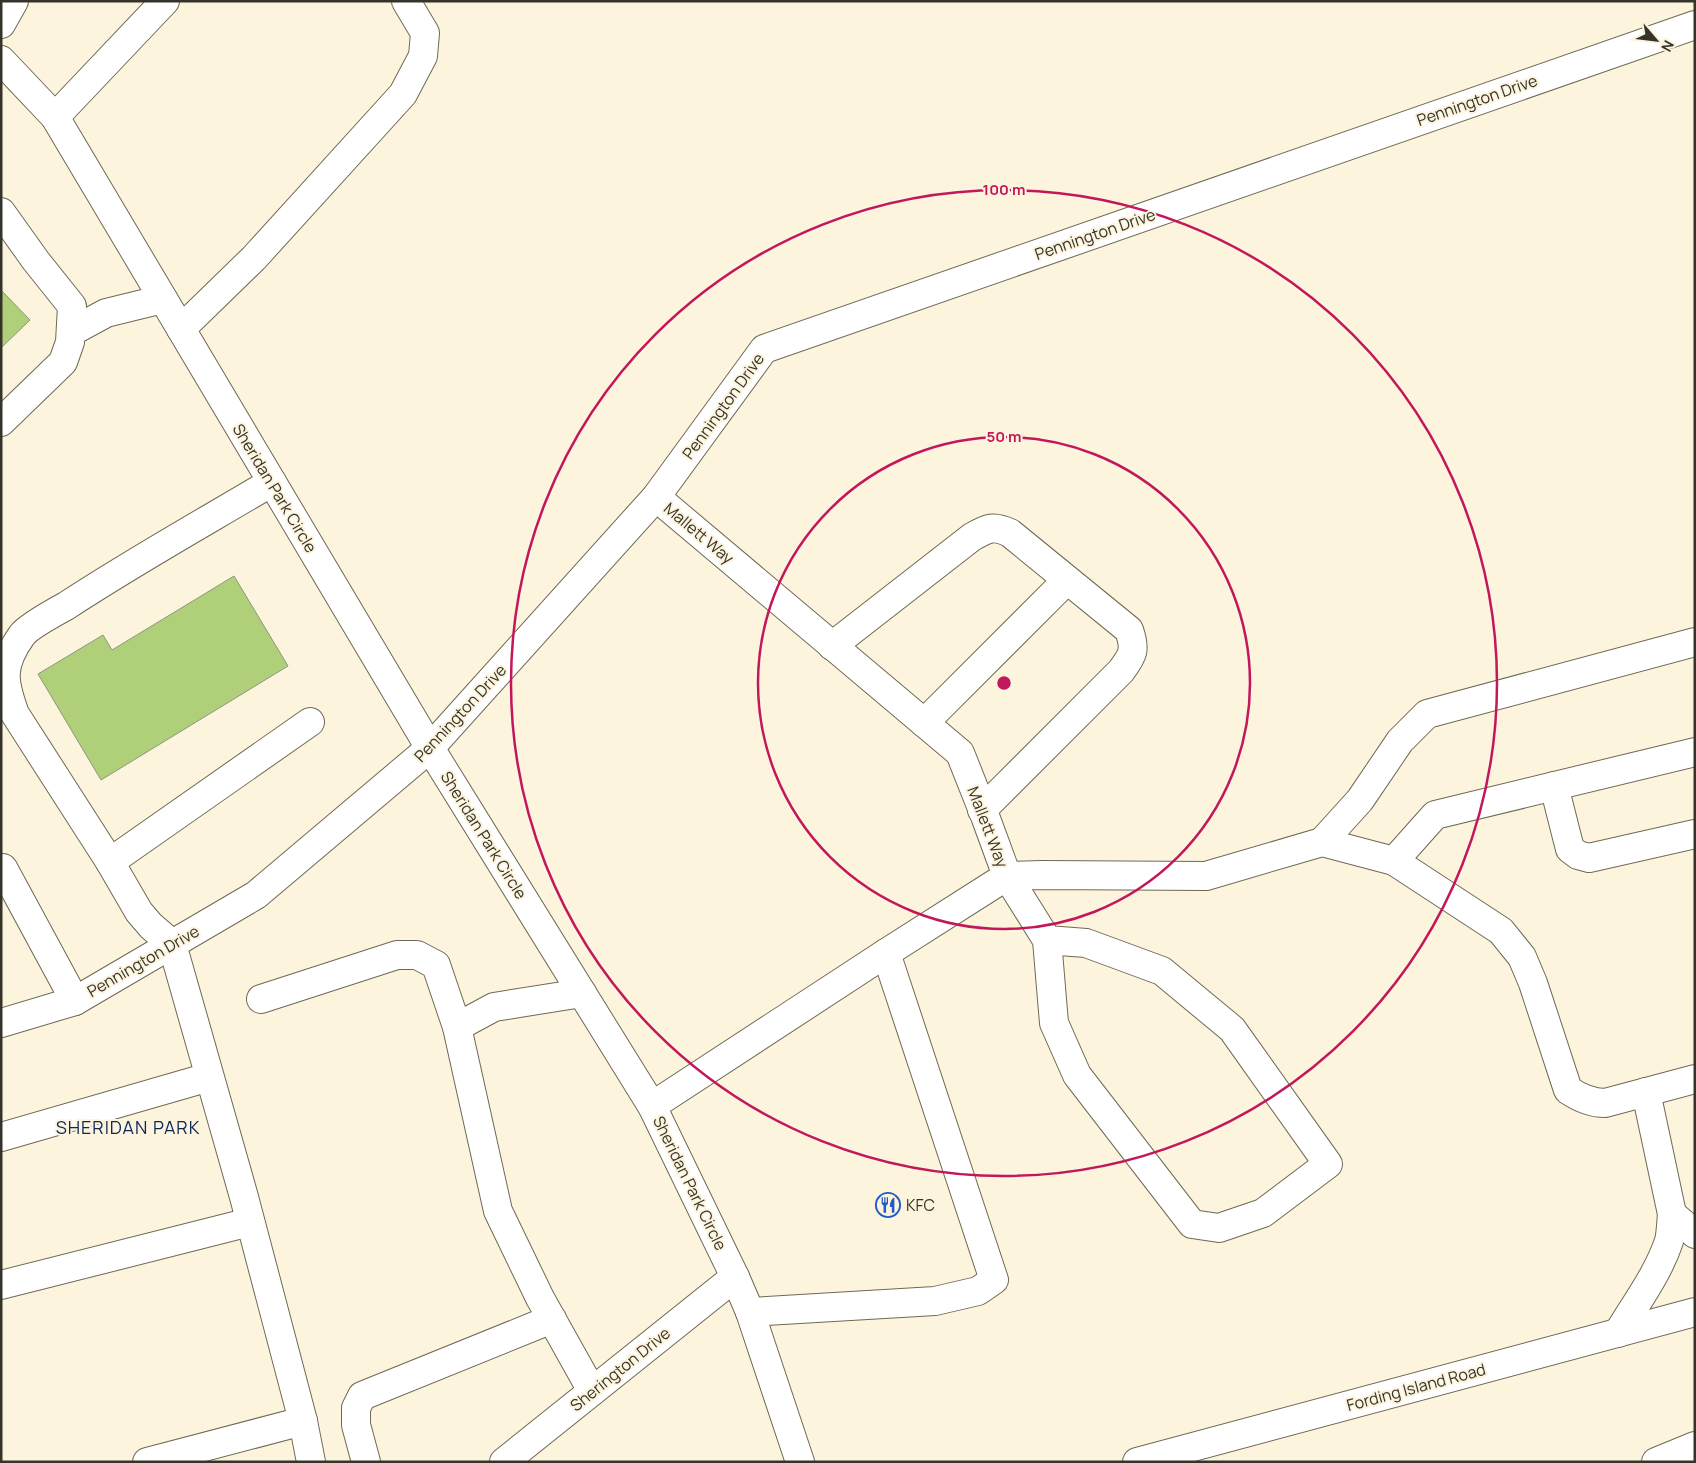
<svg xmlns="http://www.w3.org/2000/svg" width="1696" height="1463" font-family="Manrope,sans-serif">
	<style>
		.building { fill: #afd079; stroke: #8d9681 }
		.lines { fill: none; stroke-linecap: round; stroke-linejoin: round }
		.minor-casing { stroke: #6f6954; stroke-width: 30 }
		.highway-casing { stroke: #6f6954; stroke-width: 30 }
		.minor { stroke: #fff; stroke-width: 28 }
		.highway { stroke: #fff; stroke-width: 28 }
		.ring { fill: none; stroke: #c2185b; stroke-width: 2.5 }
		.labels { text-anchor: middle; stroke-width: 4; stroke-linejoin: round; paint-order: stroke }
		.street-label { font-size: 16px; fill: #36332a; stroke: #fcf4dd }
		.poi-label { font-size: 16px; fill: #36332a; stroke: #fcf4dd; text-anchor: start }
		.neighbourhood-label { font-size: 18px; letter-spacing: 1px; fill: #0b265a; stroke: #fcf4dd }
		.centre { fill: #c2185b; stroke: #fcf4dd; stroke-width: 2.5 }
		.ring-label { font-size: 15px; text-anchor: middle; font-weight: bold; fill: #c2185b; stroke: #fcf4dd; stroke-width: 4; stroke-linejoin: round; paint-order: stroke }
	</style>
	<rect width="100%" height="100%" fill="#fcf4dd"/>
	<g class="building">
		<polygon points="1,290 30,320 1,348"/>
		<polygon points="234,576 288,666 101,780 38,674 103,635 112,650"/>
	</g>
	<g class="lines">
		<defs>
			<g id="minor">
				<polyline points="1,24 14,1"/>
				<polyline points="1,60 55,117 430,748 652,1106 735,1277 750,1312 800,1462"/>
				<polyline points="55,117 165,1"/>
				<polyline points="1,212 36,261 72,306 70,342 63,362 1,422"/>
				<polyline points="181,329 254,258 403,94 423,56 425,33 406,1"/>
				<polyline points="71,332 106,313 163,299"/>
				<path d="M272 482C203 523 133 562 66 606 55 612 28 627 22 635 0 666 3 681 15 714L110 862 139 912 151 926 172 944 244 1197 303 1421 311 1462"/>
				<path d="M832 646 972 537C988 528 993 525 1010 533L1129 630C1136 650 1133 655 1121 671L982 810"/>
				<polyline points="924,723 1067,580"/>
				<polyline points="1554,786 1570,849 1578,855 1589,858 1695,834"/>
				<polyline points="1322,842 1360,800 1400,741 1427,714 1695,642"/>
				<path d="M1394 861 1501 931 1522 957 1533 983 1568 1090C1580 1098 1591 1103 1605 1103L1695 1079"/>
				<polyline points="110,862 310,722"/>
				<polyline points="1,869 3,868 75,1001"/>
				<polyline points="1007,876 1047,940 1054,1023 1077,1075 1192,1224 1219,1228 1263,1213 1328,1164 1232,1029 1162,971 1086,943 1047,940"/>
				<polyline points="1007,876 1042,875 1206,876 1322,842 1394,861 1435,815 1695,752"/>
				<polyline points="582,993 494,1007 457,1027 498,1211 540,1298 592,1391"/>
				<polyline points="261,999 397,955 417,955 436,965 457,1027"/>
				<polyline points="1,1023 75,1001 256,895 430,748 656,497 764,349 1695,25"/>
				<polyline points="1646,1092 1672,1214"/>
				<polyline points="652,1106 886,953 1007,876 985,816 960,753 656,497"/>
				<polyline points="1,1137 209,1077"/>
				<polyline points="1,1285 250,1222"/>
				<polyline points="750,1312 935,1301 978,1291 994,1280 886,953"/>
				<path d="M1618 1333C1636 1303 1658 1274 1669 1241 1671 1233 1671 1223 1672 1214L1695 1234"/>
				<polyline points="147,1462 303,1421"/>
				<polyline points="366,1462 356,1425 356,1408 362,1396 552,1319"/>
				<polyline points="504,1462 735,1277"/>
			</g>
			<g id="highway">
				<polyline points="1137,1462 1695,1312"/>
				<polyline points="1656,1462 1695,1446"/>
			</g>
		</defs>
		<use href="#minor" class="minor-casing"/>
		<use href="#highway" class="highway-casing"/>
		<use href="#minor" class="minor"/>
		<use href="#highway" class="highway"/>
	</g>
	<g class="ring">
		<circle cx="1004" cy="683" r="246"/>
		<circle cx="1004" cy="683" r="493"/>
	</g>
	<defs>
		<symbol id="restaurant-ring" viewBox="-11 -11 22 22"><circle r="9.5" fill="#fcf4dd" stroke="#235ac7" stroke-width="1.5"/><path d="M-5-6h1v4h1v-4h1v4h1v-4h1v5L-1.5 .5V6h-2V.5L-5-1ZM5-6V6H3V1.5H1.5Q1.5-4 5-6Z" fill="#235ac7"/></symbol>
	</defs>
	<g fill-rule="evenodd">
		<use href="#restaurant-ring" x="874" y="1191" width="28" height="28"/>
	</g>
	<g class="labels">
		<g class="street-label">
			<text transform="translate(1477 100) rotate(-19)" y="6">Pennington Drive</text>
			<text transform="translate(1095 234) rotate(-19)" y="6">Pennington Drive</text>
			<text transform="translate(723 406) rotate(-54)" y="6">Pennington Drive</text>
			<text transform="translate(275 488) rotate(59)" y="6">Sheridan Park Circle</text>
			<text transform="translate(699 533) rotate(40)" y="6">Mallett Way</text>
			<text transform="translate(460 713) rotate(-47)" y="6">Pennington Drive</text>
			<text transform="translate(988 827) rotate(69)" y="6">Mallett Way</text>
			<text transform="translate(484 835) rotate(58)" y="6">Sheridan Park Circle</text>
			<text transform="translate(143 961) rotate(-30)" y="6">Pennington Drive</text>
			<text transform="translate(690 1183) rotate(64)" y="6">Sheridan Park Circle</text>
			<text transform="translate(620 1369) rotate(-39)" y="6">Sherington Drive</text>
			<text transform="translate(1416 1387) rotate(-15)" y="6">Fording Island Road</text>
		</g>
		<g class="poi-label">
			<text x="906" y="1211">KFC</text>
		</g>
		<g class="neighbourhood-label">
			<text x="128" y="1134">SHERIDAN PARK</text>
		</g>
	</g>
	<circle cx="1004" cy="683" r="8" class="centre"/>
	<g class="ring-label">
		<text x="1004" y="195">100 m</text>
		<text x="1004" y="442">50 m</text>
	</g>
	<rect width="1696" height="1463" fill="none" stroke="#36332a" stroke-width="5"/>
	<g transform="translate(1656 40) rotate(118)" stroke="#fcf4dd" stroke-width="4" paint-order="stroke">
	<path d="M0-4L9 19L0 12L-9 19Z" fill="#36332a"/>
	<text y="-8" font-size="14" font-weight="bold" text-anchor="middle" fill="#36332a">N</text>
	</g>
</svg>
